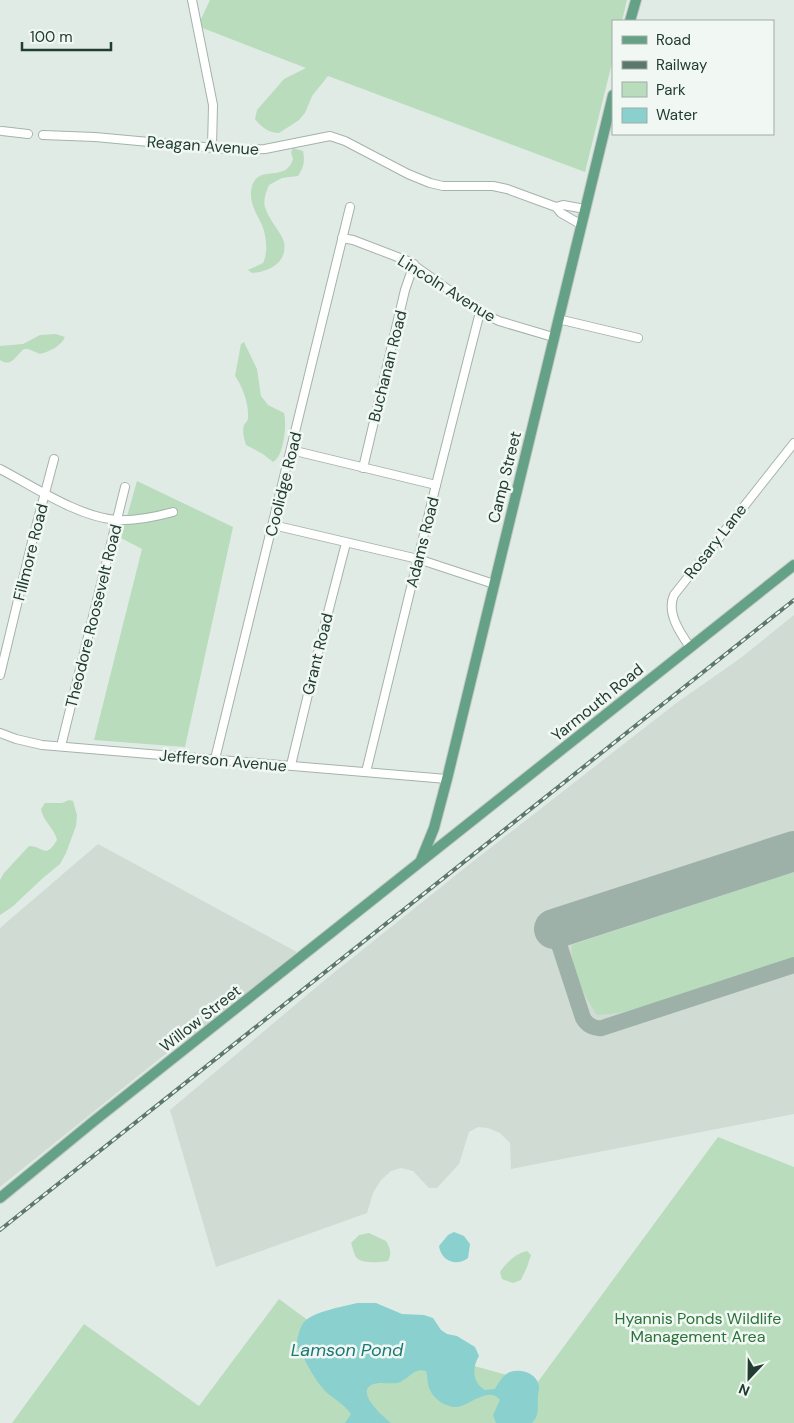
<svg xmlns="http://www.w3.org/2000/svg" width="794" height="1423" font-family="'DM Sans',sans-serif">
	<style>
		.built { fill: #cfdbd3 }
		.green { fill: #b9dcbd }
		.water { fill: #89d0cf }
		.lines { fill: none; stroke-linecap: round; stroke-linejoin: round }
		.taxiway { stroke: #9eb1a8; stroke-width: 16 }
		.runway { stroke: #9eb1a8; stroke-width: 40 }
		.minor-casing { stroke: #a4b3ab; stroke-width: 10 }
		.major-casing { stroke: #c1c8c5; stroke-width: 12 }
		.minor { stroke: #fff; stroke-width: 8 }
		.major { stroke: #65a187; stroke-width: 10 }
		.rail-casing { stroke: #5c776b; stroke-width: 4 }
		.rail { stroke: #f1f8f3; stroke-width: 2; stroke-dasharray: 5.5; stroke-linecap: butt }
		.labels { text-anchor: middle; stroke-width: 5; stroke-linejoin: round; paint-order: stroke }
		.street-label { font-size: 16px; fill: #213c30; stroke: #f1f8f3 }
		.park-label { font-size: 16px; fill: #2c723b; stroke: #f1f8f3 }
		.water-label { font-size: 18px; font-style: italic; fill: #1c7777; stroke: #f1f8f3 }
	</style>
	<rect width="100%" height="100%" fill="#e1ebe5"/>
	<g class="built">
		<polygon points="794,615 794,1114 511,1169 510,1143 500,1133 488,1128 478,1127 469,1132 459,1164 437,1188 429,1188 413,1171 401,1168 391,1171 381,1180 373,1193 367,1213 216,1267 170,1110 326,979 471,863 675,704 742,657"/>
		<polygon points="98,844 297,952 187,1043 183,1040 0,1187 0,928"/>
	</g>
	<g class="green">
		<path d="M210 0H627L622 21H613V59L585 172 328 76 312 96 305 113 299 120 279 133C269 133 261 127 255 119L257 110 284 79 306 68 200 27V21Z"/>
		<path d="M293 148 303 151C305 161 304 167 298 176L282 178 269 185C266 192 263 200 265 207 268 219 282 233 284 242 288 263 268 272 252 273L248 270 263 263C269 251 266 232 260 221 255 211 250 203 251 191 255 161 285 185 293 159L291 152Z"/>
		<path d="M56 334 65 337C61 346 49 352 40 354L28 349H24C16 355 12 368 0 360V346L23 344 40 335Z"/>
		<path d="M244 342 257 369 261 396 268 405 284 413C287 424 284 457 273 462L263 454 246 445C244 438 242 432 244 425 245 423 248 421 248 418 249 405 243 387 235 376L241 344Z"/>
		<polygon points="137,481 233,527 185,747 94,740 142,549 121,538"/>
		<path d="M69 800 73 801 77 815 76 826 66 853 60 864 43 878 12 907 0 915V880L4 873 29 846C44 846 45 860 57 840 54 827 43 822 41 809L45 803H62Z"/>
		<path d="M794 872V957L648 1005 619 1013 597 1015C584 996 569 969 572 945Z"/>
		<polygon points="718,1137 794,1167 794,1423 12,1423 84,1324 199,1406 279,1299 309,1321 537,1383"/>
		<path d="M369 1233 386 1241C390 1247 392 1254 388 1261 380 1262 365 1264 358 1259 354 1256 353 1248 351 1243L359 1235Z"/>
		<path d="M527 1251 531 1255 527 1267 521 1280 513 1283 502 1279 500 1272C507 1262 515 1254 527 1251Z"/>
	</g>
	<g class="water">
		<path d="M454 1232 464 1236 470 1244 468 1258C456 1267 441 1261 439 1246L448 1235Z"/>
		<path d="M357 1303H376L402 1314 424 1315 433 1318 441 1330 447 1334 457 1336 475 1347 479 1356C472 1367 472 1383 485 1390L495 1389C498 1383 503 1375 510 1372 521 1368 537 1373 539 1386 539 1390 538 1393 538 1397 537 1408 540 1415 532 1423H496L493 1415 500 1400C488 1385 469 1407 456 1407 445 1407 434 1399 430 1390 427 1384 428 1377 426 1371 415 1368 411 1376 402 1381 394 1386 383 1381 374 1384 353 1390 383 1417 391 1423H345L351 1414C344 1404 334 1399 325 1391 312 1377 306 1360 296 1345 298 1338 299 1328 304 1322 314 1311 343 1307 357 1303Z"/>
	</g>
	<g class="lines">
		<path class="taxiway" d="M554 929 583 1018C587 1025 594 1029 602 1028L794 965"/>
		<polyline class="runway" points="554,929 794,851"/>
		<defs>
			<g id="minor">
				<polyline points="192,0 213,105 212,147"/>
				<polyline points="2,131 28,134"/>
				<polyline points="43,135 95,137 236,150 265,149 330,136 345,141 408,174 430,183 443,186 493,186 507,189 556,207 561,213 580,224"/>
				<polyline points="556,207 563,205 585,209"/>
				<polyline points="342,238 353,240 408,261 480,312 499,321 553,337"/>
				<polyline points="558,319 638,338"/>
				<polyline points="291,450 436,485"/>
				<polyline points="363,468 405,290 414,264"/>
				<path d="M0 469C35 487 76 516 116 520 136 521 155 517 173 512"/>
				<polyline points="273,525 418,559 494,584"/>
				<path d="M690 647C680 633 666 612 674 595L794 443"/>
				<polyline points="0,675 32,542 54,459"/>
				<polyline points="0,733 16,739 42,745 447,779"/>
				<polyline points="61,746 125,487"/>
				<polyline points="215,759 350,207"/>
				<polyline points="291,765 323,632 346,543"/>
				<polyline points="366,772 436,485 480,312"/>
			</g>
			<g id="major">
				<polyline points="630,21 636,0"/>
				<polyline points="421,860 434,828 447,779 613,95"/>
				<polyline points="0,1198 94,1121 794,565"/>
			</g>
		</defs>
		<use href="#minor" class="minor-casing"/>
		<use href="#major" class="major-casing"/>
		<use href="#minor" class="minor"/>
		<use href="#major" class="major"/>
		<defs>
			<polyline id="rail" points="0,1230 794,600"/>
		</defs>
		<use href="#rail" class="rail-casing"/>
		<use href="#rail" class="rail"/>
	</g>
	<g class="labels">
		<g class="street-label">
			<text transform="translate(203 145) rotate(4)" y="6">Reagan Avenue</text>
			<text transform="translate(447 288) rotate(32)" y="6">Lincoln Avenue</text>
			<text transform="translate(387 366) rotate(-76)" y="6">Buchanan Road</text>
			<text transform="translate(504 477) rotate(-76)" y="6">Camp Street</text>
			<text transform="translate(283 484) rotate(-76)" y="6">Coolidge Road</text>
			<text transform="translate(715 541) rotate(-52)" y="6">Rosary Lane</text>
			<text transform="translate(422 542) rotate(-76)" y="6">Adams Road</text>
			<text transform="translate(30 552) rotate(-76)" y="6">Fillmore Road</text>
			<text transform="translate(93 616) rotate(-76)" y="6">Theodore Roosevelt Road</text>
			<text transform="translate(317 654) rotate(-76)" y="6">Grant Road</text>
			<text transform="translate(597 702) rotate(-39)" y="6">Yarmouth Road</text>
			<text transform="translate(223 760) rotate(5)" y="6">Jefferson Avenue</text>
			<text transform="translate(200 1018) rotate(-38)" y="6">Willow Street</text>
		</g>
		<g class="park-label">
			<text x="698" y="1324">Hyannis Ponds Wildlife<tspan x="698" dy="18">Management Area</tspan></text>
		</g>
		<g class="water-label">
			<text x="347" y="1356">Lamson Pond</text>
		</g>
	</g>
	<rect x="612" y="20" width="162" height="115" fill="#f1f8f3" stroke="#9eada5"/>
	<rect x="622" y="36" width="25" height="8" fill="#65a187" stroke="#9eada5"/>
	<text x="656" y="45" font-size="15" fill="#213c30">Road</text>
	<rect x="622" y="61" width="25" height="8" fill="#5c776b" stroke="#9eada5"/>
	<text x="656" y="70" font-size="15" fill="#213c30">Railway</text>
	<rect x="622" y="82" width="25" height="15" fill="#b9dcbd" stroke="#9eada5"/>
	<text x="656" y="95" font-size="15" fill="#213c30">Park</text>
	<rect x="622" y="108" width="25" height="15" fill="#89d0cf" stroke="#9eada5"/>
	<text x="656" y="120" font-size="15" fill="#213c30">Water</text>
	<g transform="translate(749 1378) rotate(202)" stroke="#f1f8f3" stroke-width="4" paint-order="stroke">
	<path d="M0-4L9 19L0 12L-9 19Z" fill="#213c30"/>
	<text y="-8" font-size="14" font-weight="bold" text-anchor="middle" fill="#213c30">N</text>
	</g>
	<path d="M22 42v8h89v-8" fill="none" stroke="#213c30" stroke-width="2.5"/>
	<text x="30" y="42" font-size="15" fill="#213c30" stroke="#f1f8f3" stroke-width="4" paint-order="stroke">100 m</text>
</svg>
